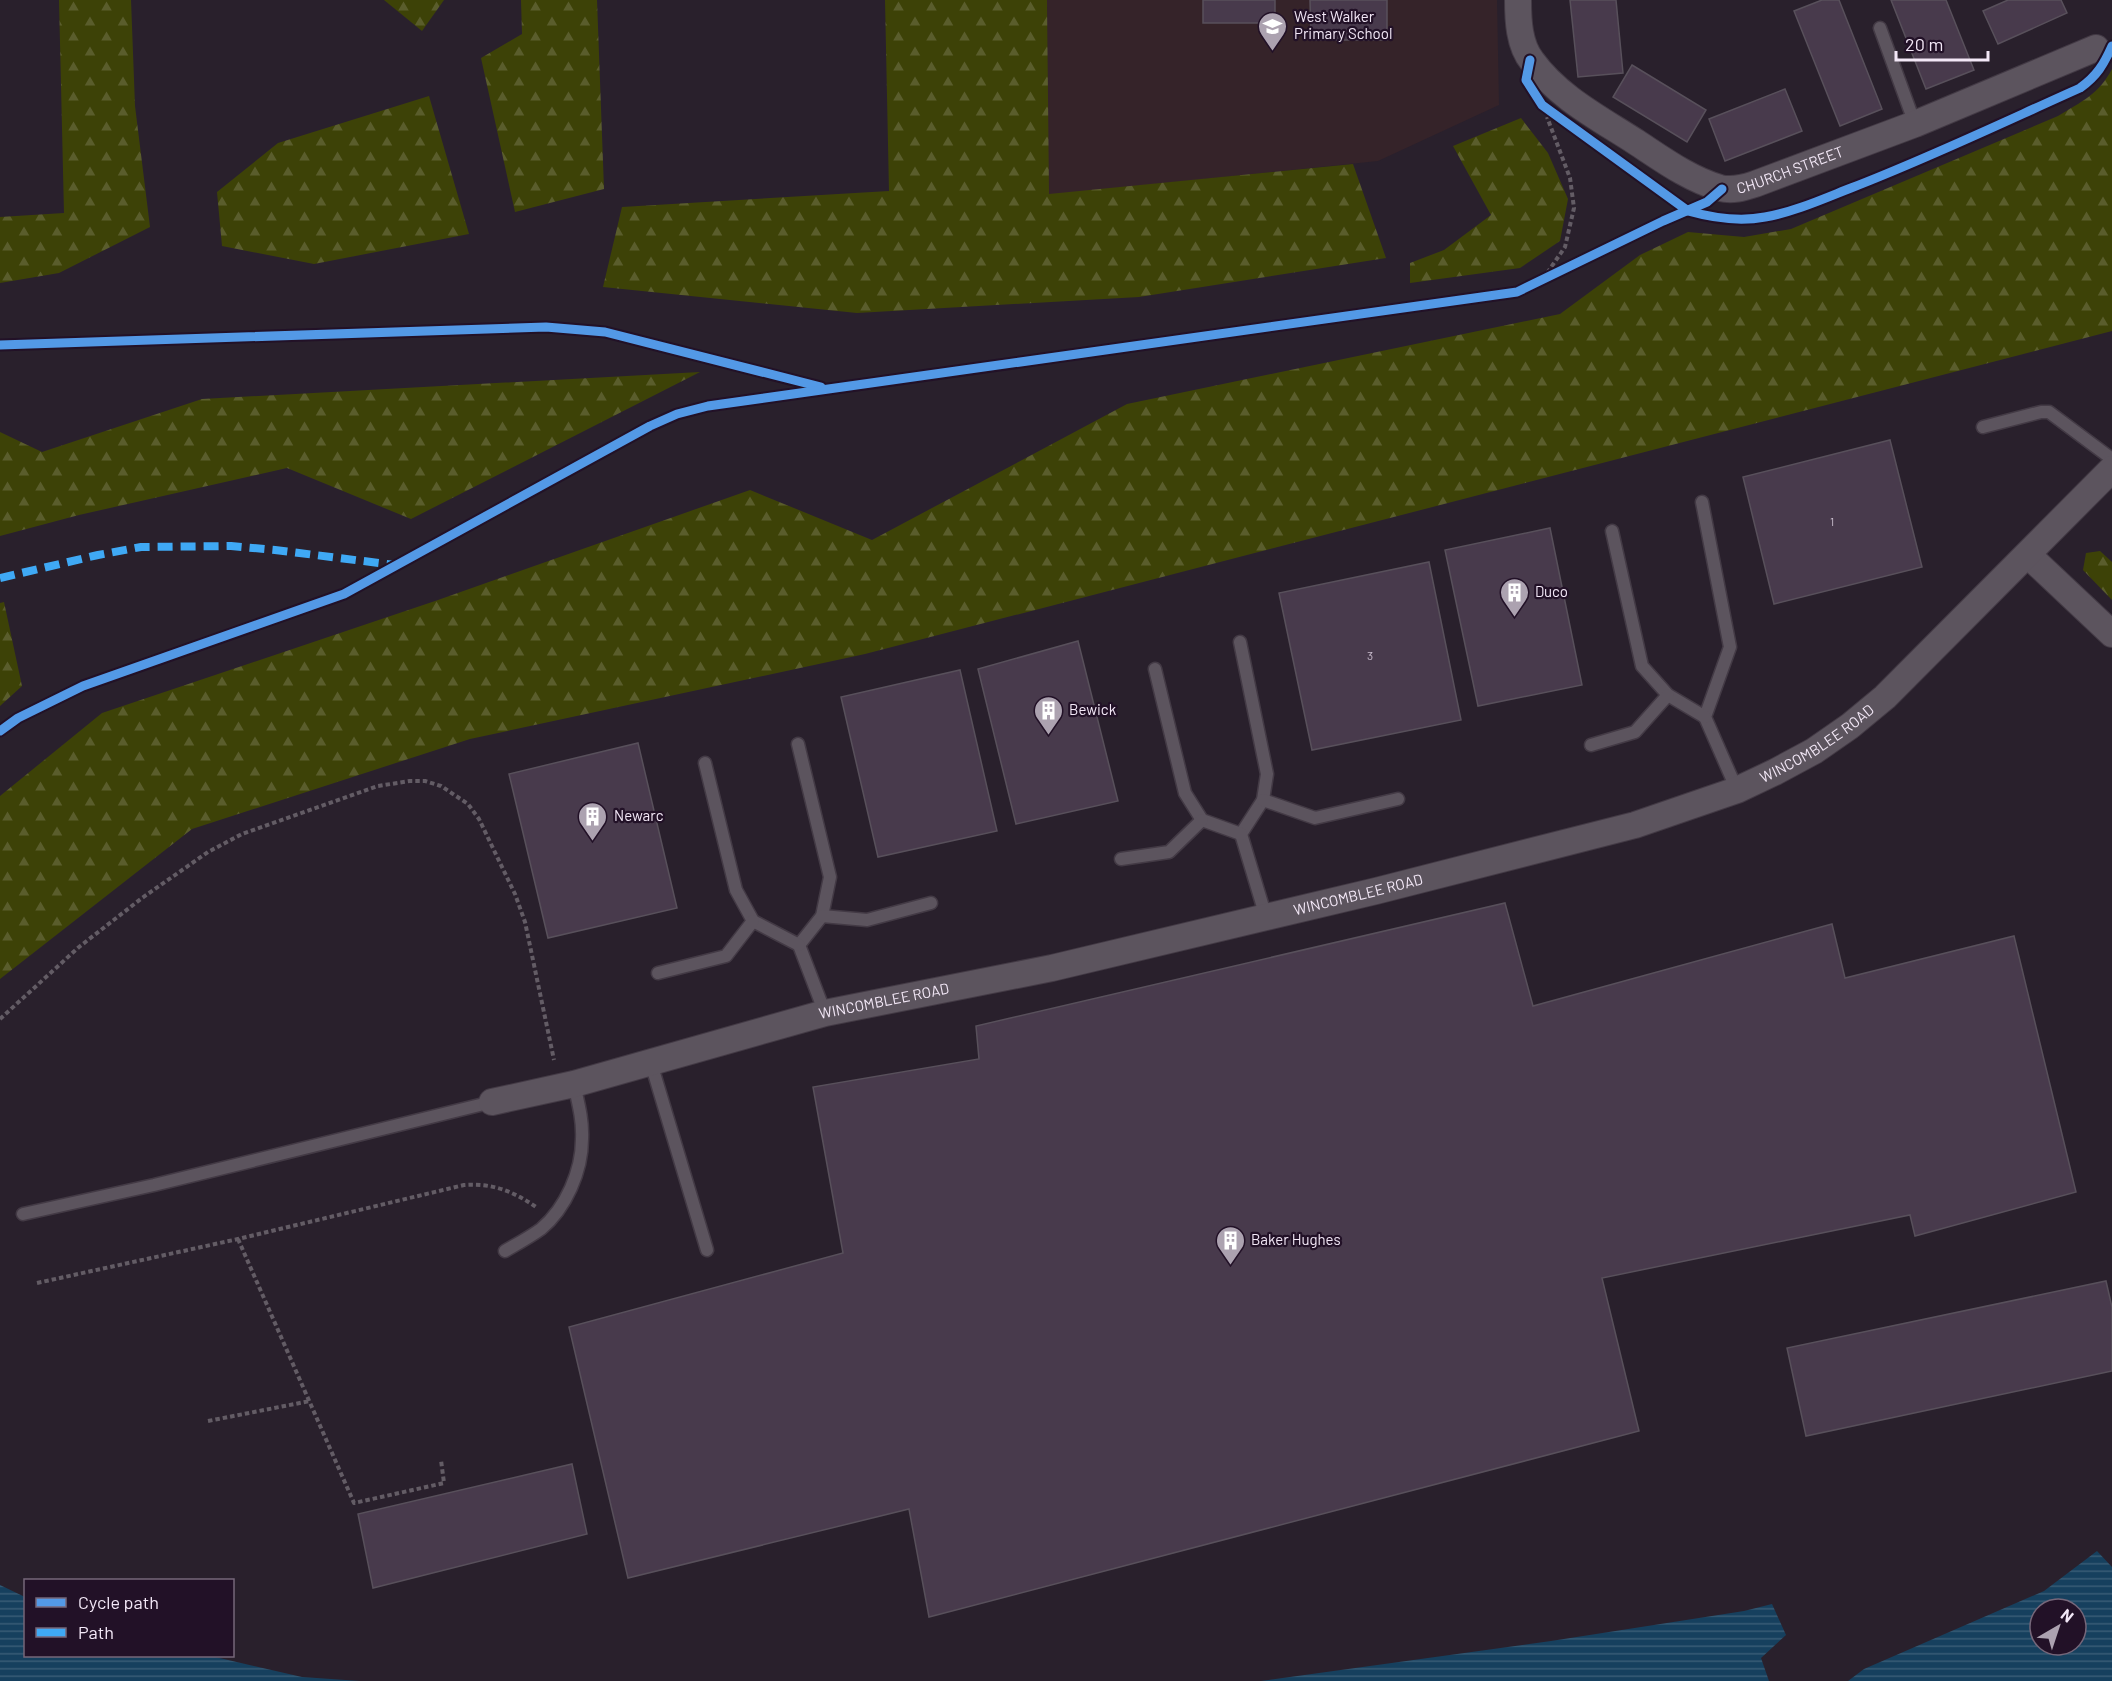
<svg xmlns="http://www.w3.org/2000/svg" width="2112" height="1681" font-family="Barlow,sans-serif">
	<style>
		.education { fill: #352329 }
		.forest { fill: url(#forest-firs) }
		.water { fill: url(#water-rules); fill-rule: evenodd }
		.building { fill: #483a4c; stroke: #58505b; stroke-width: 1.5 }
		.lines { fill: none; stroke-linecap: round; stroke-linejoin: round }
		.service-casing { stroke: #433a45; stroke-width: 15 }
		.minor-casing { stroke: #433a45; stroke-width: 28 }
		.path { stroke: #635c65; stroke-width: 4; stroke-dasharray: 4.5 3; stroke-linecap: butt }
		.service { stroke: #5c545e; stroke-width: 12 }
		.minor { stroke: #5c545e; stroke-width: 26 }
		.quiet { stroke: #3fa9f5; stroke-width: 8; stroke-dasharray: 15 8; stroke-linecap: butt }
		.cycleway-casing { stroke: #221127; stroke-width: 13 }
		.cycleway { stroke: #5399e6; stroke-width: 9 }
		.labels { text-anchor: middle; stroke-width: 4.5; stroke-linejoin: round; paint-order: stroke }
		.number-label { font-size: 12px; fill: #c8bccc }
		.poi-label { font-size: 15px; fill: #f3e8f7; stroke: #221127; text-anchor: start }
		.street-label { font-size: 15px; fill: #f3e8f7; stroke: #221127 }
	</style>
	<defs>
		<pattern id="forest-firs" width="22" height="20" patternUnits="userSpaceOnUse" patternTransform="scale(1.5)"><rect width="22" height="20" fill="#3d4207"/><path d="M5 1l3.5 6h-7zM16 11l3.5 6h-7z" fill="#5a5d2c"/></pattern>
		<pattern id="water-rules" width="6" height="5" patternUnits="userSpaceOnUse" patternTransform="scale(1.5)"><rect width="6" height="5" fill="#16405e"/><path d="M0 2.5h6" fill="none" stroke="#385c76"/></pattern>
	</defs>
	<rect width="100%" height="100%" fill="#29202c"/>
	<polygon class="education" points="1047,0 1497,0 1499,105 1378,161 1048,195"/>
	<g class="forest">
		<polygon points="59,0 131,0 135,106 150,227 59,273 0,283 0,217 64,213"/>
		<polygon points="384,0 444,0 422,31"/>
		<polygon points="521,0 597,0 604,189 515,212 481,58 522,34"/>
		<polygon points="885,0 1047,0 1049,194 1353,164 1386,258 1139,297 857,313 603,287 622,207 889,191"/>
		<path d="M2112 69V331L865 654 470 739 192 829 0 979V796L102 713 438 600 750 490 872 540 1127 404 1560 314 1640 255 1688 232 1744 237 1791 229 2058 116C2081 102 2099 94 2112 69Z"/>
		<polygon points="429,96 469,234 314,264 222,246 217,192 278,143"/>
		<polygon points="1521,118 1548,153 1568,199 1560,241 1520,268 1410,283 1410,263 1444,250 1491,215 1453,146"/>
		<polygon points="700,372 411,519 287,468 79,515 0,536 0,432 42,452 202,399"/>
		<polygon points="2100,551 2112,562 2112,600 2083,570 2086,553"/>
		<polygon points="4,602 22,686 0,706 0,603"/>
	</g>
	<g class="water">
		<path d="M2097 1551 2112 1567V1681H1848L1864 1669 2044 1591ZM2040 1609H2076V1645H2040Z"/>
		<polygon points="0,1585 25,1597 26,1656 211,1656 302,1677 360,1681 0,1681"/>
		<polygon points="1772,1604 1786,1635 1761,1658 1769,1681 1261,1681 1551,1641 1744,1611"/>
	</g>
	<g class="building">
		<rect x="1203" y="0" width="72" height="23"/>
		<polygon points="1310,0 1387,0 1387,40 1311,40"/>
		<polygon points="1570,0 1616,0 1623,73 1578,77"/>
		<polygon points="1822,0 1839,0 1882,109 1840,126 1794,11"/>
		<polygon points="1891,0 1946,0 1974,70 1926,89"/>
		<polygon points="2008,0 2061,0 2067,13 1998,44 1983,11"/>
		<polygon points="1632,65 1706,110 1687,142 1613,97"/>
		<polygon points="1785,89 1802,131 1725,161 1709,119"/>
		<polygon points="1890,440 1922,567 1774,604 1743,477"/>
		<polygon points="1550,528 1582,685 1478,706 1445,550"/>
		<polygon points="1429,562 1461,720 1312,750 1279,593"/>
		<polygon points="1078,641 1118,801 1016,824 978,669"/>
		<polygon points="960,670 997,831 878,857 841,697"/>
		<polygon points="638,743 677,908 548,938 509,774"/>
		<polygon points="1505,903 1533,1006 1832,924 1845,978 2014,936 2076,1192 1915,1236 1910,1215 1602,1278 1639,1431 929,1617 909,1509 628,1578 569,1327 843,1253 813,1087 979,1059 976,1026"/>
		<polygon points="2106,1281 2112,1307 2112,1371 1806,1436 1787,1348"/>
		<polygon points="572,1464 587,1534 373,1588 358,1514"/>
	</g>
	<g class="lines">
		<defs>
			<g id="service">
				<polyline points="1880,28 1915,124"/>
				<polyline points="1983,427 2041,412 2049,412 2112,459"/>
				<polyline points="1702,502 1730,647 1705,717 1737,790"/>
				<polyline points="1612,531 1642,666 1668,695 1705,717"/>
				<polyline points="1240,642 1267,774 1263,800 1241,834 1266,917"/>
				<polyline points="1155,669 1185,793 1202,820 1241,834"/>
				<polyline points="798,744 830,877 822,916 799,945 825,1013"/>
				<polyline points="1591,745 1635,732 1668,695"/>
				<polyline points="705,763 736,890 753,921 799,945"/>
				<polyline points="1263,800 1315,818 1398,799"/>
				<polyline points="1121,859 1169,852 1202,820"/>
				<polyline points="822,916 867,920 931,903"/>
				<polyline points="658,973 726,956 753,921"/>
				<polyline points="651,1063 707,1250"/>
				<polyline points="23,1214 154,1185 492,1102"/>
				<path d="M505 1251C517 1244 530 1237 541 1229 566 1208 582 1171 582 1139 583 1120 578 1102 574 1084"/>
			</g>
			<g id="minor">
				<path id="s1" d="M1518 0C1518 20 1519 45 1532 61 1558 97 1599 118 1636 142 1662 159 1689 179 1720 188 1732 191 1743 188 1755 184L1915 124 2096 48"/>
				<polyline points="2028,555 2112,634"/>
				<path id="s2" d="M492 1102 574 1084 825 1013 1052 968 1376 891 1635 825 1737 790 1775 772 1814 751 1850 726 1885 697 2112 469"/>
			</g>
		</defs>
		<use href="#service" class="service-casing"/>
		<use href="#minor" class="minor-casing"/>
		<g class="path">
			<polyline points="1543,279 1565,247 1574,208 1570,178 1547,117"/>
			<polyline points="0,1019 79,947 142,898 208,852 242,834 378,786 410,781 425,781 441,786 468,804 479,819 515,894 525,922 554,1060"/>
			<polyline points="238,1239 354,1503 444,1483 441,1460"/>
			<path d="M37 1283 238 1239 464 1185C492 1183 513 1191 536 1207"/>
			<polyline points="208,1421 310,1401"/>
		</g>
		<use href="#service" class="service"/>
		<use href="#minor" class="minor"/>
		<polyline class="quiet" points="0,578 98,555 141,547 231,546 275,550 395,565"/>
		<defs>
			<g id="cycleway">
				<path d="M1530 60 1526 80 1542 105 1688 211C1713 218 1739 222 1765 217 1794 212 1823 199 1851 188 1929 158 2004 122 2080 88 2097 76 2104 64 2112 46"/>
				<polyline points="0,345 546,327 605,332 821,387"/>
				<polyline points="0,731 18,718 83,686 344,594 650,426 677,414 708,406 1517,292 1663,221 1707,202 1722,189"/>
			</g>
		</defs>
		<use href="#cycleway" class="cycleway-casing"/>
		<use href="#cycleway" class="cycleway"/>
	</g>
	<defs>
		<symbol id="school-pin" viewBox="-11 -11 22 30"><path d="M0 17L-7.5 6A9.5 9.5 0 1 1 7.5 6Z" fill="#aca2b0" stroke="#221127"/><path d="M0-5L7-2L0 1L-7-2ZM-4 1L0 2.5L4 1V4Q0 6-4 4Z" fill="#fff"/></symbol>
		<symbol id="building-pin" viewBox="-11 -11 22 30"><path d="M0 17L-7.5 6A9.5 9.5 0 1 1 7.5 6Z" fill="#aca2b0" stroke="#221127"/><path d="M-4-6H4V6H1V3H-1V6H-4ZM-2.5-4.3h1.7v1.8h-1.7ZM.8-4.3h1.7v1.8H.8ZM-2.5-1h1.7V.8h-1.7ZM.8-1h1.7V.8H.8Z" fill="#fff"/></symbol>
	</defs>
	<g fill-rule="evenodd">
		<use href="#school-pin" x="1256" y="10" width="33" height="45"/>
		<use href="#building-pin" x="1498" y="576" width="33" height="45"/>
		<use href="#building-pin" x="1032" y="694" width="33" height="45"/>
		<use href="#building-pin" x="576" y="800" width="33" height="45"/>
		<use href="#building-pin" x="1214" y="1224" width="33" height="45"/>
	</g>
	<g class="labels">
		<g class="number-label">
			<text x="1832" y="526">1</text>
			<text x="1370" y="660">3</text>
		</g>
		<g class="poi-label">
			<text x="1294" y="22">West Walker<tspan x="1294" dy="17">Primary School</tspan></text>
			<text x="1535" y="597">Duco</text>
			<text x="1069" y="715">Bewick</text>
			<text x="614" y="821">Newarc</text>
			<text x="1251" y="1245">Baker Hughes</text>
		</g>
		<g class="street-label">
			<text dy="5" stroke="none"><textPath href="#s1" startOffset="366">CHURCH STREET</textPath></text>
			<text dy="5" stroke="none"><textPath href="#s2" startOffset="1377">WINCOMBLEE ROAD</textPath></text>
			<text dy="5" stroke="none"><textPath href="#s2" startOffset="891">WINCOMBLEE ROAD</textPath></text>
			<text dy="5" stroke="none"><textPath href="#s2" startOffset="405">WINCOMBLEE ROAD</textPath></text>
		</g>
	</g>
	<rect x="24" y="1579" width="210" height="78" fill="#221127" stroke="#76677a" stroke-width="1.5"/>
	<rect x="36" y="1598" width="30" height="9" fill="#5399e6" stroke="#76677a" stroke-width="1.5"/>
	<text x="78" y="1609" font-size="18" fill="#f3e8f7">Cycle path</text>
	<rect x="36" y="1628" width="30" height="9" fill="#3fa9f5" stroke="#76677a" stroke-width="1.5"/>
	<text x="78" y="1639" font-size="18" fill="#f3e8f7">Path</text>
	<g transform="translate(2058 1627) rotate(39)"><circle r="28" fill="#221127" stroke="#76677a" stroke-width="1.5"/>
	<path d="M0-4.5L10 22L0 15L-10 22Z" fill="#aca2b0"/>
	<text y="-9" font-size="16" font-weight="bold" text-anchor="middle" fill="#f3e8f7">N</text>
	</g>
	<path d="M1896 51v9h92v-9" fill="none" stroke="#f3e8f7" stroke-width="3"/>
	<text x="1905" y="51" font-size="18" fill="#f3e8f7" stroke="#221127" stroke-width="4.5" paint-order="stroke">20 m</text>
</svg>
